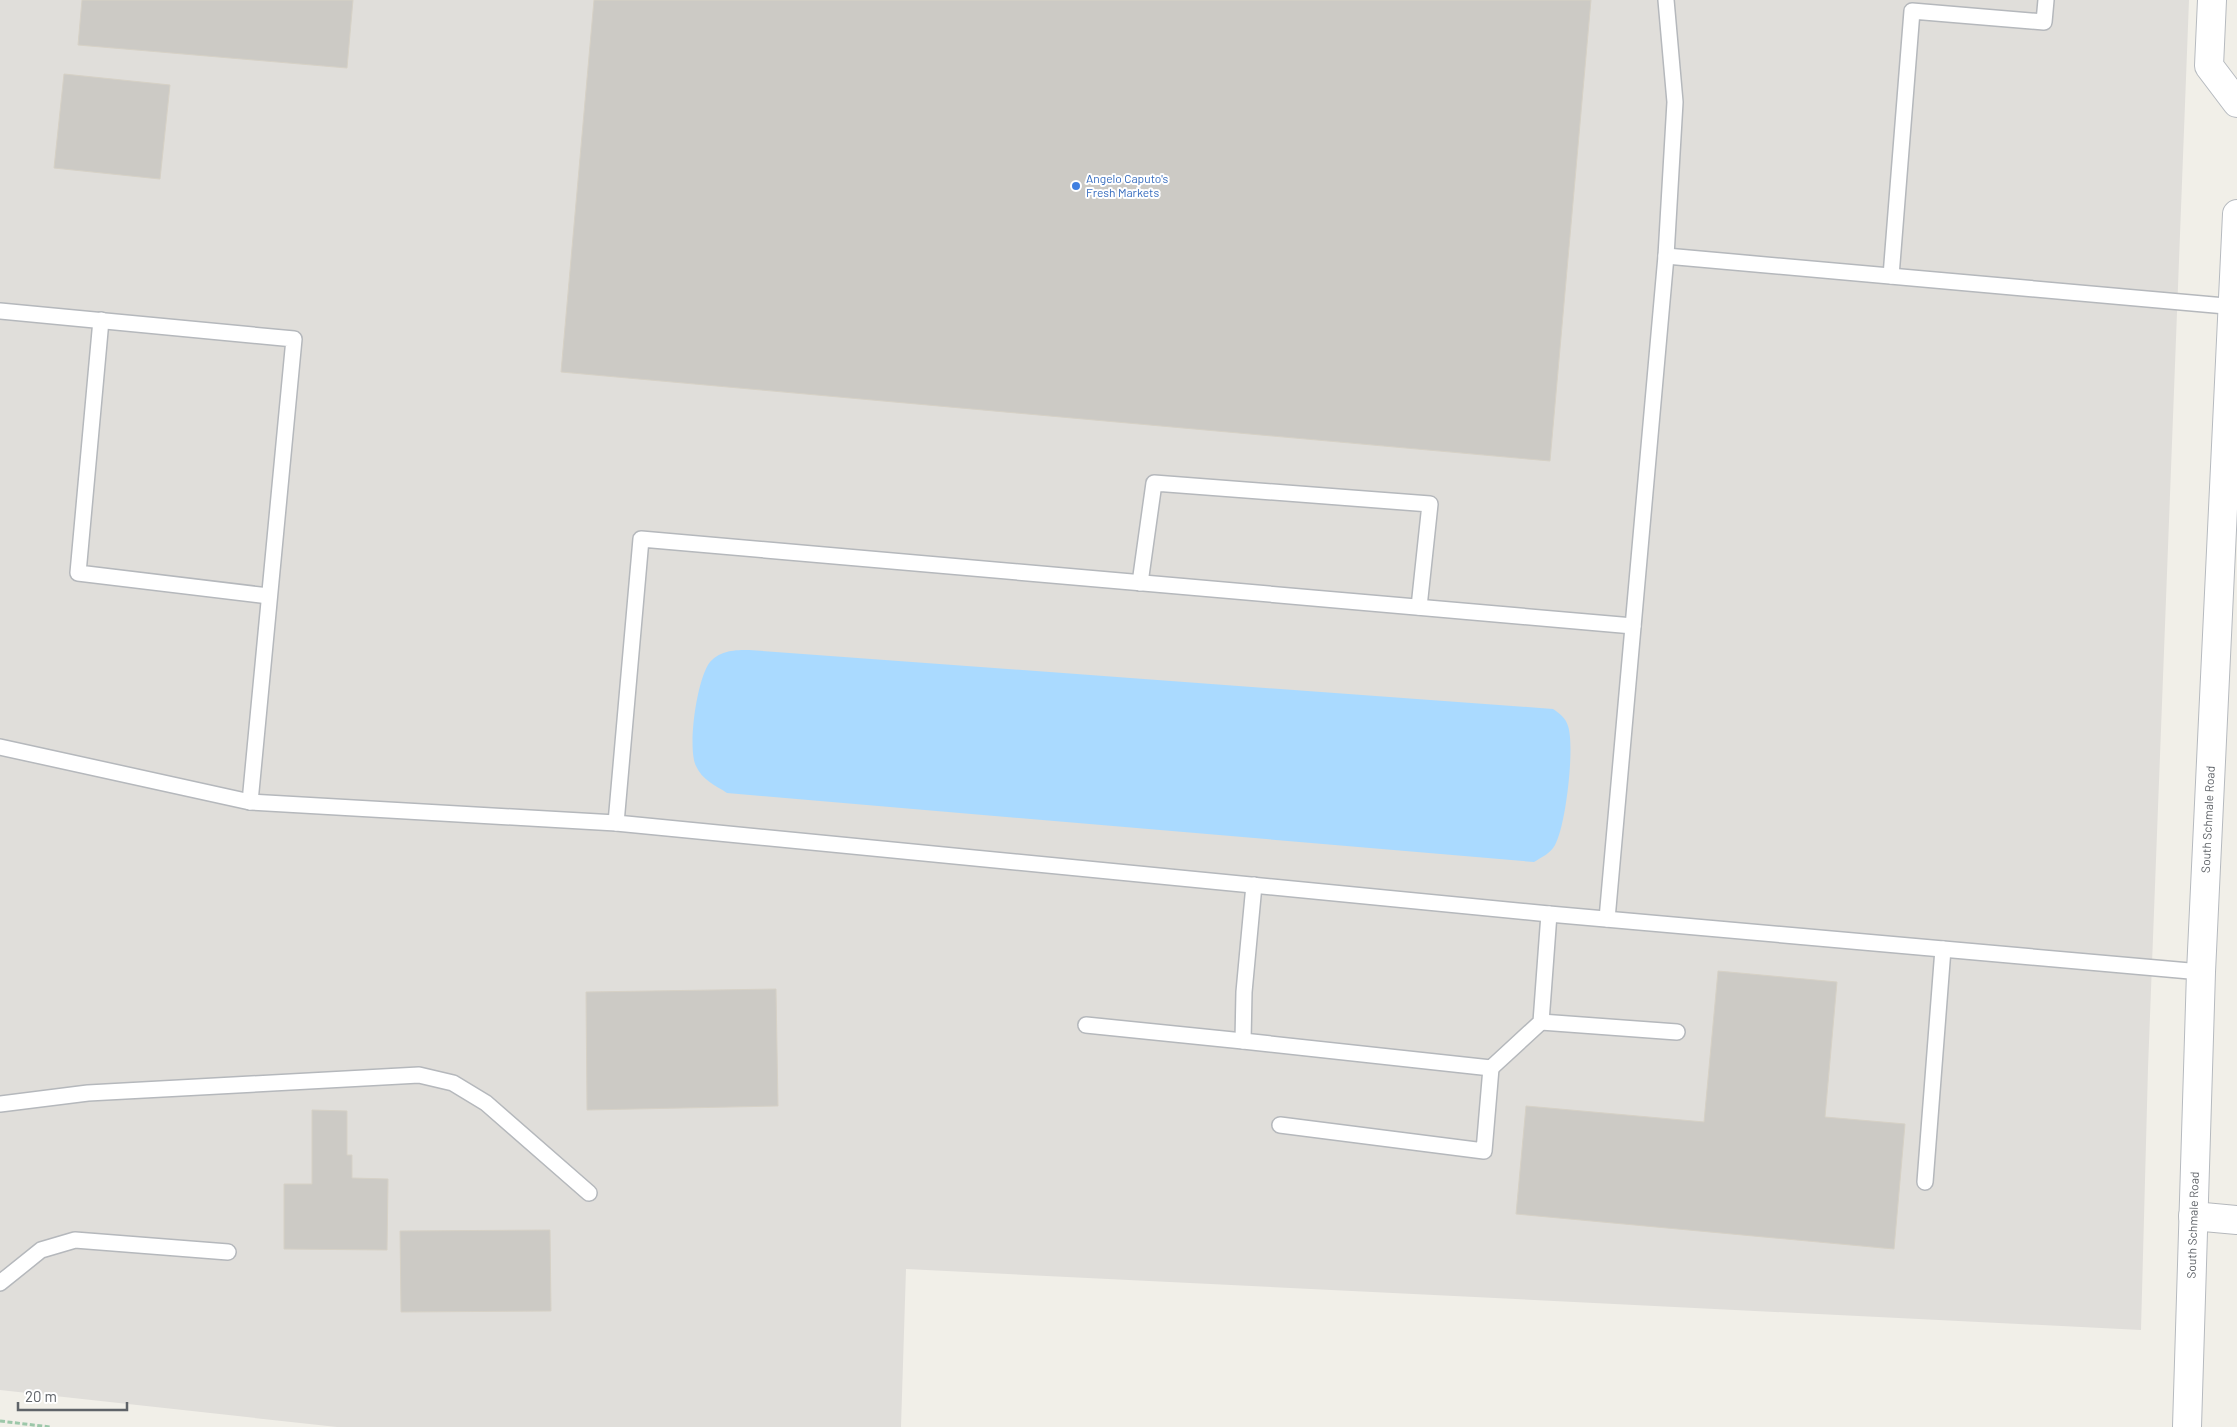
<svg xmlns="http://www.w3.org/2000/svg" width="2237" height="1427" font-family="Barlow,sans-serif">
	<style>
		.industrial { fill: #e0deda }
		.water { fill: #aadaff }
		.building { fill: #cccac5; stroke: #d6d1c6 }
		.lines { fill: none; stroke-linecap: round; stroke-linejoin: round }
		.service-casing { stroke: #b5b8bc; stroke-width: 18 }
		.minor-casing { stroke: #b5b8bc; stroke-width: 30 }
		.secondary-casing { stroke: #b6babf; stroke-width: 30 }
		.path { stroke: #9cc7a9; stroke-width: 3; stroke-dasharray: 5 2.5; stroke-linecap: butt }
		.service { stroke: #fff; stroke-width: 15 }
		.minor { stroke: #fff; stroke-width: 28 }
		.secondary { stroke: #fff; stroke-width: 28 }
		.shop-dot { fill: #3f7fe0; stroke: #fff; stroke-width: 2 }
		.labels { text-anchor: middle; stroke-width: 4; stroke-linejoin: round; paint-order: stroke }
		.shop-label { font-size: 12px; fill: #366cbe; stroke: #fff; text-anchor: start }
		.street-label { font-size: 12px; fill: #5f6368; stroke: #fff }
	</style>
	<rect width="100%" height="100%" fill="#f1efe8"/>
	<polygon class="industrial" points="0,0 2189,0 2148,1068 2141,1330 906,1269 901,1427 337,1427 0,1390"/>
	<path class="water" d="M749 650 1553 709C1559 713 1566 718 1568 726 1575 746 1566 826 1555 845 1551 853 1542 857 1534 862L727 793C715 785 702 780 696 766 687 748 697 678 710 662 721 650 735 650 749 650Z"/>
	<g class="building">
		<polygon points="82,0 353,0 347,68 78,45"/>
		<polygon points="594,0 1591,0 1550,461 561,372"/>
		<polygon points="64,74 170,85 160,179 54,168"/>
		<polygon points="1718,971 1837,982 1825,1117 1905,1124 1894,1249 1516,1214 1526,1106 1704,1122"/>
		<polygon points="776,989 778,1106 587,1110 586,992"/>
		<polygon points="312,1110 347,1111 347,1155 352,1155 352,1178 388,1179 387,1250 284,1249 284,1184 312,1184"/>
		<polygon points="550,1230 551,1311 401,1312 400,1231"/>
	</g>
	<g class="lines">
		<defs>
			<g id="service">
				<polyline points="1666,256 2237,307"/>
				<polyline points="1891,276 1912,11 2044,22 2046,0"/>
				<polyline points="0,311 294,339 250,802"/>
				<polyline points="101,320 78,573 269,596"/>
				<polyline points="1140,583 1154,483 1430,504 1419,607"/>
				<polyline points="0,747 250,802 616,823 1549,914 2201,972"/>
				<polyline points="616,823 641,539 1633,626"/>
				<polyline points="1254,885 1244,992 1243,1041 1491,1068 1541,1022 1549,914"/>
				<polyline points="1607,919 1666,256 1675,102 1666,0"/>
				<polyline points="1541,1022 1677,1032"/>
				<polyline points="1086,1025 1243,1041"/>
				<polyline points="0,1104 88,1093 419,1075 453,1083 486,1103 589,1193"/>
				<polyline points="1280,1125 1484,1151 1491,1068"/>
				<polyline points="1925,1182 1943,949"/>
				<polyline points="0,1283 41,1250 75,1240 228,1252"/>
			</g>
			<polyline id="minor" points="2193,1216 2237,1220"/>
			<g id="secondary">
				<polyline points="2212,0 2209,66 2237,103"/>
				<path id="s1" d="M2187 1427 2201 972 2237 214"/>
			</g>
		</defs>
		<use href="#service" class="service-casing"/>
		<use href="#minor" class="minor-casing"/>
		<use href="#secondary" class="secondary-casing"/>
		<polyline class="path" points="0,1421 50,1427"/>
		<use href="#service" class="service"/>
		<use href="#minor" class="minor"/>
		<use href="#secondary" class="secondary"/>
	</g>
	<circle class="shop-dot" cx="1076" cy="186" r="5"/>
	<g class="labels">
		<g class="shop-label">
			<text x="1086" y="183">Angelo Caputo's<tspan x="1086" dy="14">Fresh Markets</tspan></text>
		</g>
		<g class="street-label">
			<text dy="4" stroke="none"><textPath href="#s1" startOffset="608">South Schmale Road</textPath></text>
			<text dy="4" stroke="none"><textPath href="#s1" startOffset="202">South Schmale Road</textPath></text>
		</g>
	</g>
	<path d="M18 1402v8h109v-8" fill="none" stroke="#5f6368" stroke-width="2.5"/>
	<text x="25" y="1402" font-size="15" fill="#5f6368" stroke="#ffffff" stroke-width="4" paint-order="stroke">20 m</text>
</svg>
